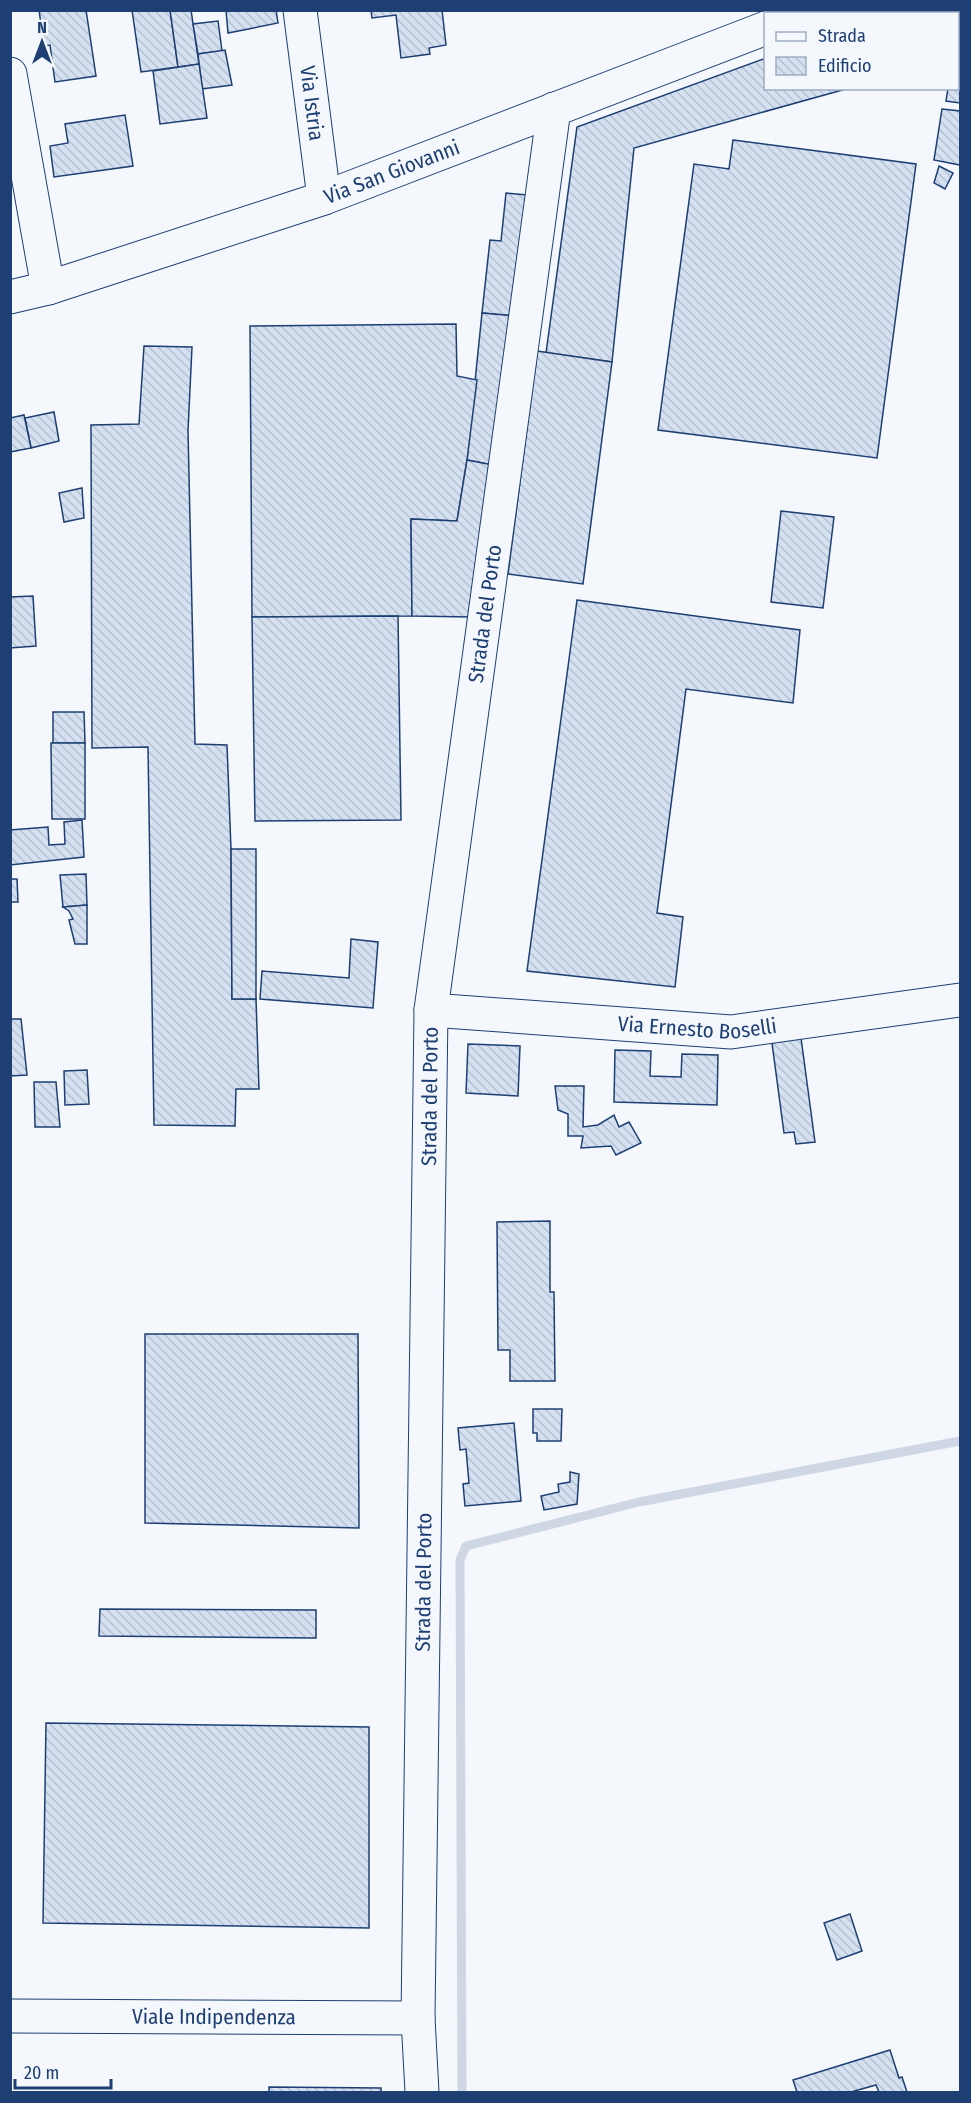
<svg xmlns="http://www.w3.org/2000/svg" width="971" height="2103" font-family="'Fira Sans Condensed',sans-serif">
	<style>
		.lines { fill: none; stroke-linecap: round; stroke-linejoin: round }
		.stream { stroke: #cfd7e4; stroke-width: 9 }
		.building { fill: url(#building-back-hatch); stroke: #1d3f73; stroke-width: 1.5 }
		.minor-casing { stroke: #1d3f73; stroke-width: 35 }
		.minor { stroke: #f4f7fb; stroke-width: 33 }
		.labels { text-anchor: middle; stroke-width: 4.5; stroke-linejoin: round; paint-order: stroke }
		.street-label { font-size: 21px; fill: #1d3f73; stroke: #f4f7fb }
	</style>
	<defs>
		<pattern id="building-back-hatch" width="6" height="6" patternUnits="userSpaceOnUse" patternTransform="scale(1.5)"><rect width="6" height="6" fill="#d5e0f0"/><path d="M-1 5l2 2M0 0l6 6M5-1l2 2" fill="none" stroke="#b6c1d1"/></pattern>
	</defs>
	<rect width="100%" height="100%" fill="#f4f7fb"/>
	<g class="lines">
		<polyline class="stream" points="462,2092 460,1560 466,1546 639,1502 960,1441"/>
	</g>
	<g class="building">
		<polygon points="39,10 86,10 96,76 55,82 50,45 44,46"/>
		<polygon points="132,10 170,10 178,67 141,72"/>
		<polygon points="170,10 191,10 199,64 178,67"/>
		<polygon points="226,10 276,10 278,23 228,33"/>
		<polygon points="371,10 442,10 446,45 429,48 430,54 401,58 396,15 372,18"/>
		<polygon points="218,21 222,51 198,54 193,24"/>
		<polygon points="958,44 960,44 960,103 946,101 948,88 958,88"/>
		<polygon points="225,50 232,85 202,89 198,54"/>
		<polygon points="766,58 766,88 846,89 634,148 612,362 546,353 577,127"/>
		<polygon points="199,64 207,118 160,124 153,71"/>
		<polygon points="942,109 960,111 960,165 934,160"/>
		<polygon points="125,115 133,166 54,177 50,146 68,143 65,124"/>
		<polygon points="733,140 916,164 877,458 658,430 694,164 729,169"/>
		<polygon points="939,166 953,173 945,189 934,183"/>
		<polygon points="506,193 527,195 515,316 482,313 490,240 501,241"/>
		<polygon points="482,313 515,316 493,465 467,460"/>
		<polygon points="456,324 457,376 477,380 467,460 457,521 411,519 412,616 252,617 250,326"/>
		<polygon points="144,346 192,347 188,431 195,744 227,745 231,849 232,999 256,999 259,1089 236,1089 235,1126 154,1125 148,747 92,748 91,425 139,424"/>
		<polygon points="537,351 612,362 583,584 508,574"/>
		<polygon points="54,412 59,441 31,448 25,418"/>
		<polygon points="24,415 31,448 10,452 10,418"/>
		<polygon points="467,460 493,465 471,617 412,616 411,519 457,521"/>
		<polygon points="82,488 84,518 64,522 59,493"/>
		<polygon points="781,511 834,517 823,608 771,602"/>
		<polygon points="33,596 36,646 10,648 10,597"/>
		<polygon points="577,600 800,630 793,703 686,689 657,913 683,917 675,987 527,971"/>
		<polygon points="398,616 401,820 255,821 252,617"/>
		<polygon points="53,712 84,712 85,743 53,743"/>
		<polygon points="51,743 85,743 85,819 52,819"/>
		<polygon points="82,820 84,857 10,865 10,830 48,827 49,845 65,844 64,822"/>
		<polygon points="231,849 256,849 256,999 232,999"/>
		<polygon points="86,874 87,905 63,907 60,875"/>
		<polygon points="10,879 17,879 18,902 10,902"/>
		<polygon points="87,905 87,944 75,944 69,920 73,919 69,911 63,907"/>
		<polygon points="351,939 378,942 373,1008 260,999 262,971 349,978"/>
		<polygon points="10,1019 21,1019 27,1075 10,1076"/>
		<polygon points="801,1038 815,1142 796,1144 794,1132 784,1133 772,1043"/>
		<polygon points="468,1044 520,1046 518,1096 466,1093"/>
		<polygon points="615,1050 651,1051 650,1076 681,1077 682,1054 718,1055 717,1105 614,1102"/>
		<polygon points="87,1070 89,1104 65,1105 64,1071"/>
		<polygon points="34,1082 56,1082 60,1127 35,1127"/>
		<polygon points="555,1086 584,1086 583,1127 598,1125 614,1115 619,1127 629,1122 641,1143 616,1155 611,1146 581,1148 583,1136 568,1136 568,1114 558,1110"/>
		<polygon points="550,1221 550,1292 554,1292 555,1381 510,1381 510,1350 498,1350 497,1222"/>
		<polygon points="145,1334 358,1334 359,1528 145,1523"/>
		<polygon points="533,1409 562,1409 561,1441 537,1441 537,1433 533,1433"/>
		<polygon points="514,1423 521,1501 465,1506 463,1484 469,1483 466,1449 460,1450 458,1428"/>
		<polygon points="570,1472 579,1474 577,1504 544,1510 541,1496 559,1492 558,1484 570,1482"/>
		<polygon points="100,1609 316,1610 316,1638 99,1636"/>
		<polygon points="46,1723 369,1727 369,1928 43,1923"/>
		<polygon points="850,1914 862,1951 837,1960 824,1923"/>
		<polygon points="890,2050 899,2078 902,2077 907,2092 879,2092 876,2085 851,2092 797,2092 793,2080"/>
		<polygon points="269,2087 381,2088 381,2092 269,2092"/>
	</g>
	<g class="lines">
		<defs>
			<g id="minor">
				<path id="s1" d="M300 10 324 198"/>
				<polyline points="802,14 810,10"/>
				<polyline points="10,74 48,288"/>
				<path id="s2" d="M10 297 48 288 324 198 766 28"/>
				<path id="s3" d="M431 1010 731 1032 960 1000"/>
				<path id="s4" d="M10 2016 418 2018"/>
				<path id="s5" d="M422 2092 418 2018 431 1010 554 109"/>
			</g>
		</defs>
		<use href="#minor" class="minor-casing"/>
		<use href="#minor" class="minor"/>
	</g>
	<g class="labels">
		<g class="street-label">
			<text dy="7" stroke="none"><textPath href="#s1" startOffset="94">Via Istria</textPath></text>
			<text dy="7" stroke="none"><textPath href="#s2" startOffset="402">Via San Giovanni</textPath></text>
			<text dy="7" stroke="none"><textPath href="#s5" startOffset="1482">Strada del Porto</textPath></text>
			<text dy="7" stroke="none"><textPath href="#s3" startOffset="267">Via Ernesto Boselli</textPath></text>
			<text dy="7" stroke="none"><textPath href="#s5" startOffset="996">Strada del Porto</textPath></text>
			<text dy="7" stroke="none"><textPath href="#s5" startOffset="510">Strada del Porto</textPath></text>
			<text dy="7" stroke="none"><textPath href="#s4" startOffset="204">Viale Indipendenza</textPath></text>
		</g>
	</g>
	<rect width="971" height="2103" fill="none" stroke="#1d3f73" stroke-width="24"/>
	<rect x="764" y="12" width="195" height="78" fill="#f4f7fb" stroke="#9eadc5" stroke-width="1.5"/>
	<rect x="776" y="32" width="30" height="9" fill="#f4f7fb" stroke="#9eadc5" stroke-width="1.5"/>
	<text x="818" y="42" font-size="18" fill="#1d3f73">Strada</text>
	<rect x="776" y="57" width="30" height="18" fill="url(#building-back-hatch)" stroke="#9eadc5" stroke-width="1.5"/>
	<text x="818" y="72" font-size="18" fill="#1d3f73">Edificio</text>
	<g transform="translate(42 42)" stroke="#f4f7fb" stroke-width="4.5" paint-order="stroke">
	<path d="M0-4.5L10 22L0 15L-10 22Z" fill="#1d3f73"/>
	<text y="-9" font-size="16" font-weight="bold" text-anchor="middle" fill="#1d3f73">N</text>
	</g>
	<path d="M15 2079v9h96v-9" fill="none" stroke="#1d3f73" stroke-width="3"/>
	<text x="24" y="2079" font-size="18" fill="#1d3f73" stroke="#f4f7fb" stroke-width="4.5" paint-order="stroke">20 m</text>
</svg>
